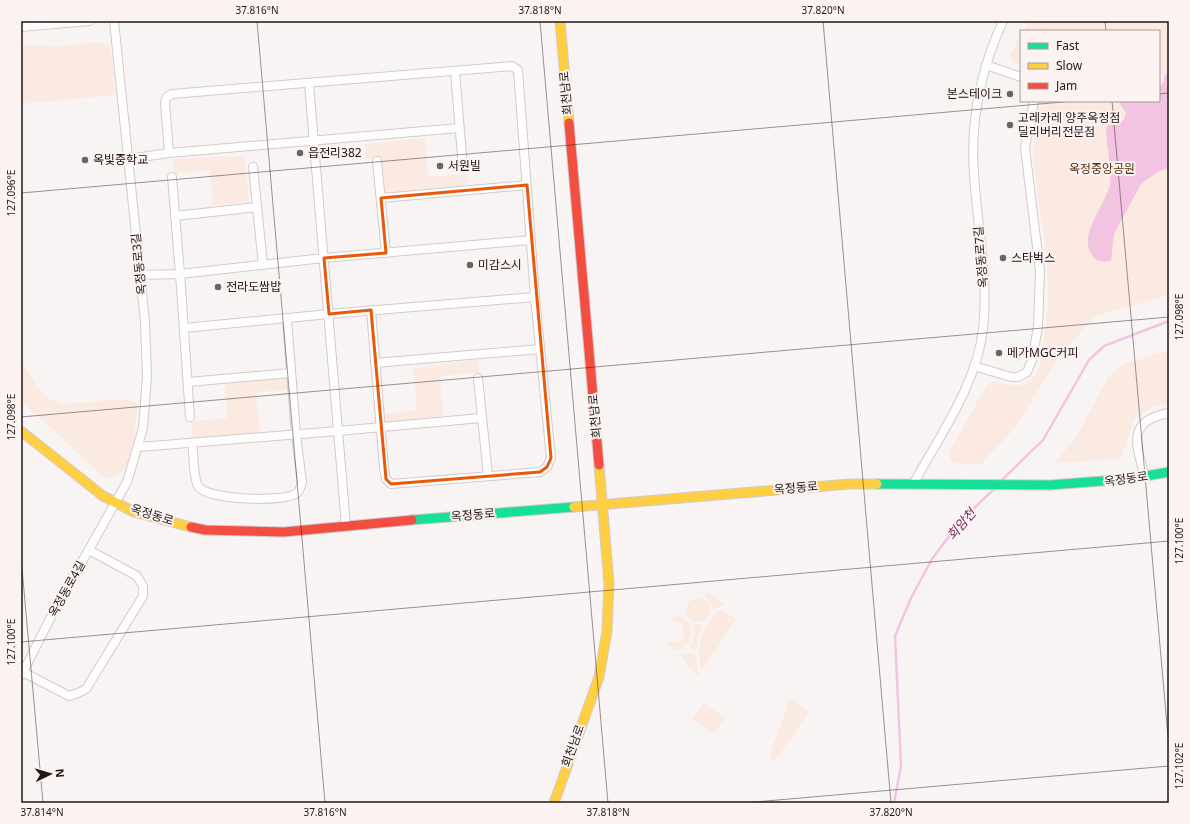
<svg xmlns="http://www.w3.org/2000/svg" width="1190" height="824" font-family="'Noto Sans','Noto Sans KR',sans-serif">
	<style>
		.green { fill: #faeae1 }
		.water { fill: #f3c4e2 }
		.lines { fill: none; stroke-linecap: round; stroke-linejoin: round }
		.stream { stroke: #f3c4e2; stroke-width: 2.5 }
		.street-casing { stroke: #d4caca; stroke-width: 10 }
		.fast-casing { stroke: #d4caca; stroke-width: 11 }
		.slow-casing { stroke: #d4caca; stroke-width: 11 }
		.jam-casing { stroke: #d4caca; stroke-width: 11 }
		.street { stroke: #fefdfd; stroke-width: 8 }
		.fast { stroke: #16e098; stroke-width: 9 }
		.slow { stroke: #ffcf43; stroke-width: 9 }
		.jam { stroke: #f24e42; stroke-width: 9 }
		.marked { fill: none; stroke: #e8590c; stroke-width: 3; stroke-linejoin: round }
		.ticks { fill: none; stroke: #231515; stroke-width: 1; stroke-opacity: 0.45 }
		.poi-dot { fill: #6e6363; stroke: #fbf2f2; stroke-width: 1.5 }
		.labels { text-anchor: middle; stroke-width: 4; stroke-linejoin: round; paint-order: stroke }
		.street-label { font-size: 12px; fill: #231515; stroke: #fbf2f2 }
		.poi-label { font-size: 12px; fill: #231515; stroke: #fbf2f2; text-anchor: start }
		.park-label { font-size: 12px; fill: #58300c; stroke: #fbf2f2 }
		.water-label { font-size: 13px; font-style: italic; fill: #73285e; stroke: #fbf2f2 }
		.neatline { fill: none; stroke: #231515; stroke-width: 1.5 }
		.ticks-label { font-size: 10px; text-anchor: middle; fill: #231515 }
	</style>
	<rect width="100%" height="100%" fill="#f9f4f4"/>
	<g class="green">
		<path d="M1029 21H1169V295L1096 316 1062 352 1014 429 981 464 952 463 950 457V450L987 385 993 381C1006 384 1023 391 1033 378 1040 370 1042 354 1043 343 1046 324 1049 305 1048 286 1047 245 1038 205 1034 165 1033 143 1035 122 1040 101H1159V31H1023Z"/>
		<polygon points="1021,35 1021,65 1014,63 1010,55"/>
		<polygon points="101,42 111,51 114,74 112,75 116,93 114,95 21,104 21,45 57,46"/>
		<polygon points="425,138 428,177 467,174 468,185 385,192 382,158 366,159 365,144"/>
		<polygon points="244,156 249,202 213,205 210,170 175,174 173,159"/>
		<polygon points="1169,350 1169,404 1155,406 1134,419 1121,459 1055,463 1076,437 1109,376 1124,364"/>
		<polygon points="478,359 479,372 440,376 443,416 385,422 386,414 417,410 413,369"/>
		<path d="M21 361 38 387 48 398 63 404 124 399 138 404C136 419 134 453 127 466 123 472 112 477 106 480L44 421 21 402Z"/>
		<polygon points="288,377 289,390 256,392 260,434 192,438 191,421 227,418 225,382"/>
		<polygon points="707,592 723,603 724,604 713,610 711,602 705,596"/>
		<circle cx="698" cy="610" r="12"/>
		<path d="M721 609 736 619 702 671C694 647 703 625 721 609Z"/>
		<path d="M672 615C691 615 697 634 685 647L675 651 667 643 679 642C686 638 685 630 681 623L673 621Z"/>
		<polygon points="693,623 703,625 699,634 696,652 693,648 689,648 695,635"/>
		<polygon points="691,653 696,658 699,676 691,671 680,654"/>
		<polygon points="790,698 809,712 775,761 769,757"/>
		<polygon points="704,703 725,718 713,734 692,719"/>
	</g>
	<path class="water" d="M1169 71V168L1159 171 1141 184 1114 234 1111 261C1103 262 1097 262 1092 255 1077 235 1106 205 1110 184 1112 172 1106 142 1106 128L1113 121H1123L1126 113 1120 104V101H1159V86L1164 82V77Z"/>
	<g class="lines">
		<g class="stream">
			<polyline points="1000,482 1043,440 1089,360 1104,346 1169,321"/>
			<polyline points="894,803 901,766 895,636 911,598 932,559 959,523 994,489"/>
		</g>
		<defs>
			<g id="street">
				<polyline points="21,27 89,21"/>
				<polyline points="986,65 1021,77"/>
				<polyline points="455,71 463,168"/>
				<polyline points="309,84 346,526"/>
				<polyline points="169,153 165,102 167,97 172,94 512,66 518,70 535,297 551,458 547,467 540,472 391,484 386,479 384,467 371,310"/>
				<polyline points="128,159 169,153 459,128"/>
				<polyline points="377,161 386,253"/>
				<polyline points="253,167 263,265"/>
				<polyline points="172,177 180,274 190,417"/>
				<polyline points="381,198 527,185"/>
				<polyline points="175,216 257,207"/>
				<polyline points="140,275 180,274 324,258 530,240"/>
				<polyline points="184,328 329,314 535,297"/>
				<polyline points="375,363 540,349"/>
				<polyline points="974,366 1011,377 1018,377 1027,372 1032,360 1038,327 1040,271 1025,148 1034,101"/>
				<polyline points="478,378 488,476"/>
				<polyline points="188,382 291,373"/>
				<path d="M192 443C194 454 193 477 198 486 206 500 285 503 297 493 300 490 301 486 302 482L296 435 287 319"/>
				<polyline points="139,447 338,431 481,418"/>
				<path d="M1145 477C1136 444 1126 421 1169 413"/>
				<path d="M914 483C940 435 977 384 983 329 989 277 977 226 974 174 970 121 981 69 1003 21"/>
				<polyline points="23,672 69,696 78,693 86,689 143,596 143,586 137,576 89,550"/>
				<polyline points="21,676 52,615 127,482 143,428 147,377 145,322 114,21"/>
			</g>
			<g id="fast">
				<polyline points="877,484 1050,485 1129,479 1169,472"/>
				<polyline points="412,520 574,507"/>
			</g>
			<g id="slow">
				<polyline points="560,21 569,123"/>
				<polyline points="21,431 103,496 134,512 191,527"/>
				<polyline points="574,507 849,484 877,484"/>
				<polyline points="554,803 599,677 607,631 609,583 599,465"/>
			</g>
			<g id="jam">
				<polyline points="569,123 599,465"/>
				<polyline points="191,527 205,530 284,532 412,520"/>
			</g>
		</defs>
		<use href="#street" class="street-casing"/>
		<use href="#fast" class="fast-casing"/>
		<use href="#slow" class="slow-casing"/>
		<use href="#jam" class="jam-casing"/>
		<use href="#street" class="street"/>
		<use href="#fast" class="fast"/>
		<use href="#slow" class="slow"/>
		<use href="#jam" class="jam"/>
	</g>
	<path class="marked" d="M527 185 551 458 547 467 540 472 391 484 386 479 371 310 329 314 324 258 386 253 381 198Z"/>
	<path class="ticks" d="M257 21 325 803M540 21 608 803M823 21 891 803M1105 21 1106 31M1159 94 1169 93M1112 101 1169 748M21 193 1074 101M21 417 1169 317M21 557 43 803M21 642 1169 541M743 803 1169 766"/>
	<g class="poi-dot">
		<circle cx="1010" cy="94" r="4"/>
		<circle cx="1010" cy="125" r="4"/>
		<circle cx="300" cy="153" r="4"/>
		<circle cx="85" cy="160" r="4"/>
		<circle cx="440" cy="166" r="4"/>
		<circle cx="1003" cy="258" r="4"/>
		<circle cx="470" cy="265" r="4"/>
		<circle cx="218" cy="287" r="4"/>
		<circle cx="999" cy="353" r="4"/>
	</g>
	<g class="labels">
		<g class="street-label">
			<text transform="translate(566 93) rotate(-95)" y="4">회천남로</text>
			<text transform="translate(981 257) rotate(-95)" y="4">옥정동로7길</text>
			<text transform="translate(139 264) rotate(-96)" y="4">옥정동로3길</text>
			<text transform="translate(595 416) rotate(-95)" y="4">회천남로</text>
			<text transform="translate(1126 479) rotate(-8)" y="4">옥정동로</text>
			<text transform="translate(796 488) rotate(-5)" y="4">옥정동로</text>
			<text transform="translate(152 515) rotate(17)" y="4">옥정동로</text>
			<text transform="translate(473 515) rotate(-5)" y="4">옥정동로</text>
			<text transform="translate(67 589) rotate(-61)" y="4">옥정동로4길</text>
			<text transform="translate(573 746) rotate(-70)" y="4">회천남로</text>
		</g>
		<g class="poi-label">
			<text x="1002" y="98" text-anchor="end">본스테이크</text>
			<text x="1018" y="122">고레카레 양주옥정점<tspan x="1018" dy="14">딜리버리전문점</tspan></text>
			<text x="308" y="157">읍전리382</text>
			<text x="93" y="164">옥빛중학교</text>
			<text x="448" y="170">서원빌</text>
			<text x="1011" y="262">스타벅스</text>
			<text x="478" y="269">미감스시</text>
			<text x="226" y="291">전라도쌈밥</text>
			<text x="1007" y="357">메가MGC커피</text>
		</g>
		<g class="park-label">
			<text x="1102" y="173">옥정중앙공원</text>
		</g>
		<g class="water-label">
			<text transform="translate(961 524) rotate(-49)" y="5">회암천</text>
		</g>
	</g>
	<rect width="1190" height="824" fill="none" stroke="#fbf2f2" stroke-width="44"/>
	<rect x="1020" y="30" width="140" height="72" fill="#fbf2f2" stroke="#a59a9a"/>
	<rect x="1028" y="43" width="20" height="6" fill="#16e098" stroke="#a59a9a"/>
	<text x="1056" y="50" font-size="12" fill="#231515">Fast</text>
	<rect x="1028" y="63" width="20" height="6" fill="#ffcf43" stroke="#a59a9a"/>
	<text x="1056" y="70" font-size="12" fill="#231515">Slow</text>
	<rect x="1028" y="83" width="20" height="6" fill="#f24e42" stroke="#a59a9a"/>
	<text x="1056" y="90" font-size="12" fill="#231515">Jam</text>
	<g transform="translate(50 774) rotate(85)" stroke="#fbf2f2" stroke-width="3" paint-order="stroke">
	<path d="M0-3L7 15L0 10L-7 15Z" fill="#231515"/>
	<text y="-6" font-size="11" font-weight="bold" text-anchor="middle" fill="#231515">N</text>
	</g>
	<rect x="22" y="22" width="1146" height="780" class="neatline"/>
	<g class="ticks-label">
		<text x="257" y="14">37.816°N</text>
		<text x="540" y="14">37.818°N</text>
		<text x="823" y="14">37.820°N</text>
		<text transform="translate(11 193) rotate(-90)" y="4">127.096°E</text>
		<text transform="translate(1179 317) rotate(-90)" y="4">127.098°E</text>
		<text transform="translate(11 417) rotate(-90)" y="4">127.098°E</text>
		<text transform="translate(1179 541) rotate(-90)" y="4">127.100°E</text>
		<text transform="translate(11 642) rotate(-90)" y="4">127.100°E</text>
		<text transform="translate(1179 766) rotate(-90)" y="4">127.102°E</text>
		<text x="42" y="816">37.814°N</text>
		<text x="325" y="816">37.816°N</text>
		<text x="608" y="816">37.818°N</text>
		<text x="891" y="816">37.820°N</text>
	</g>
</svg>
